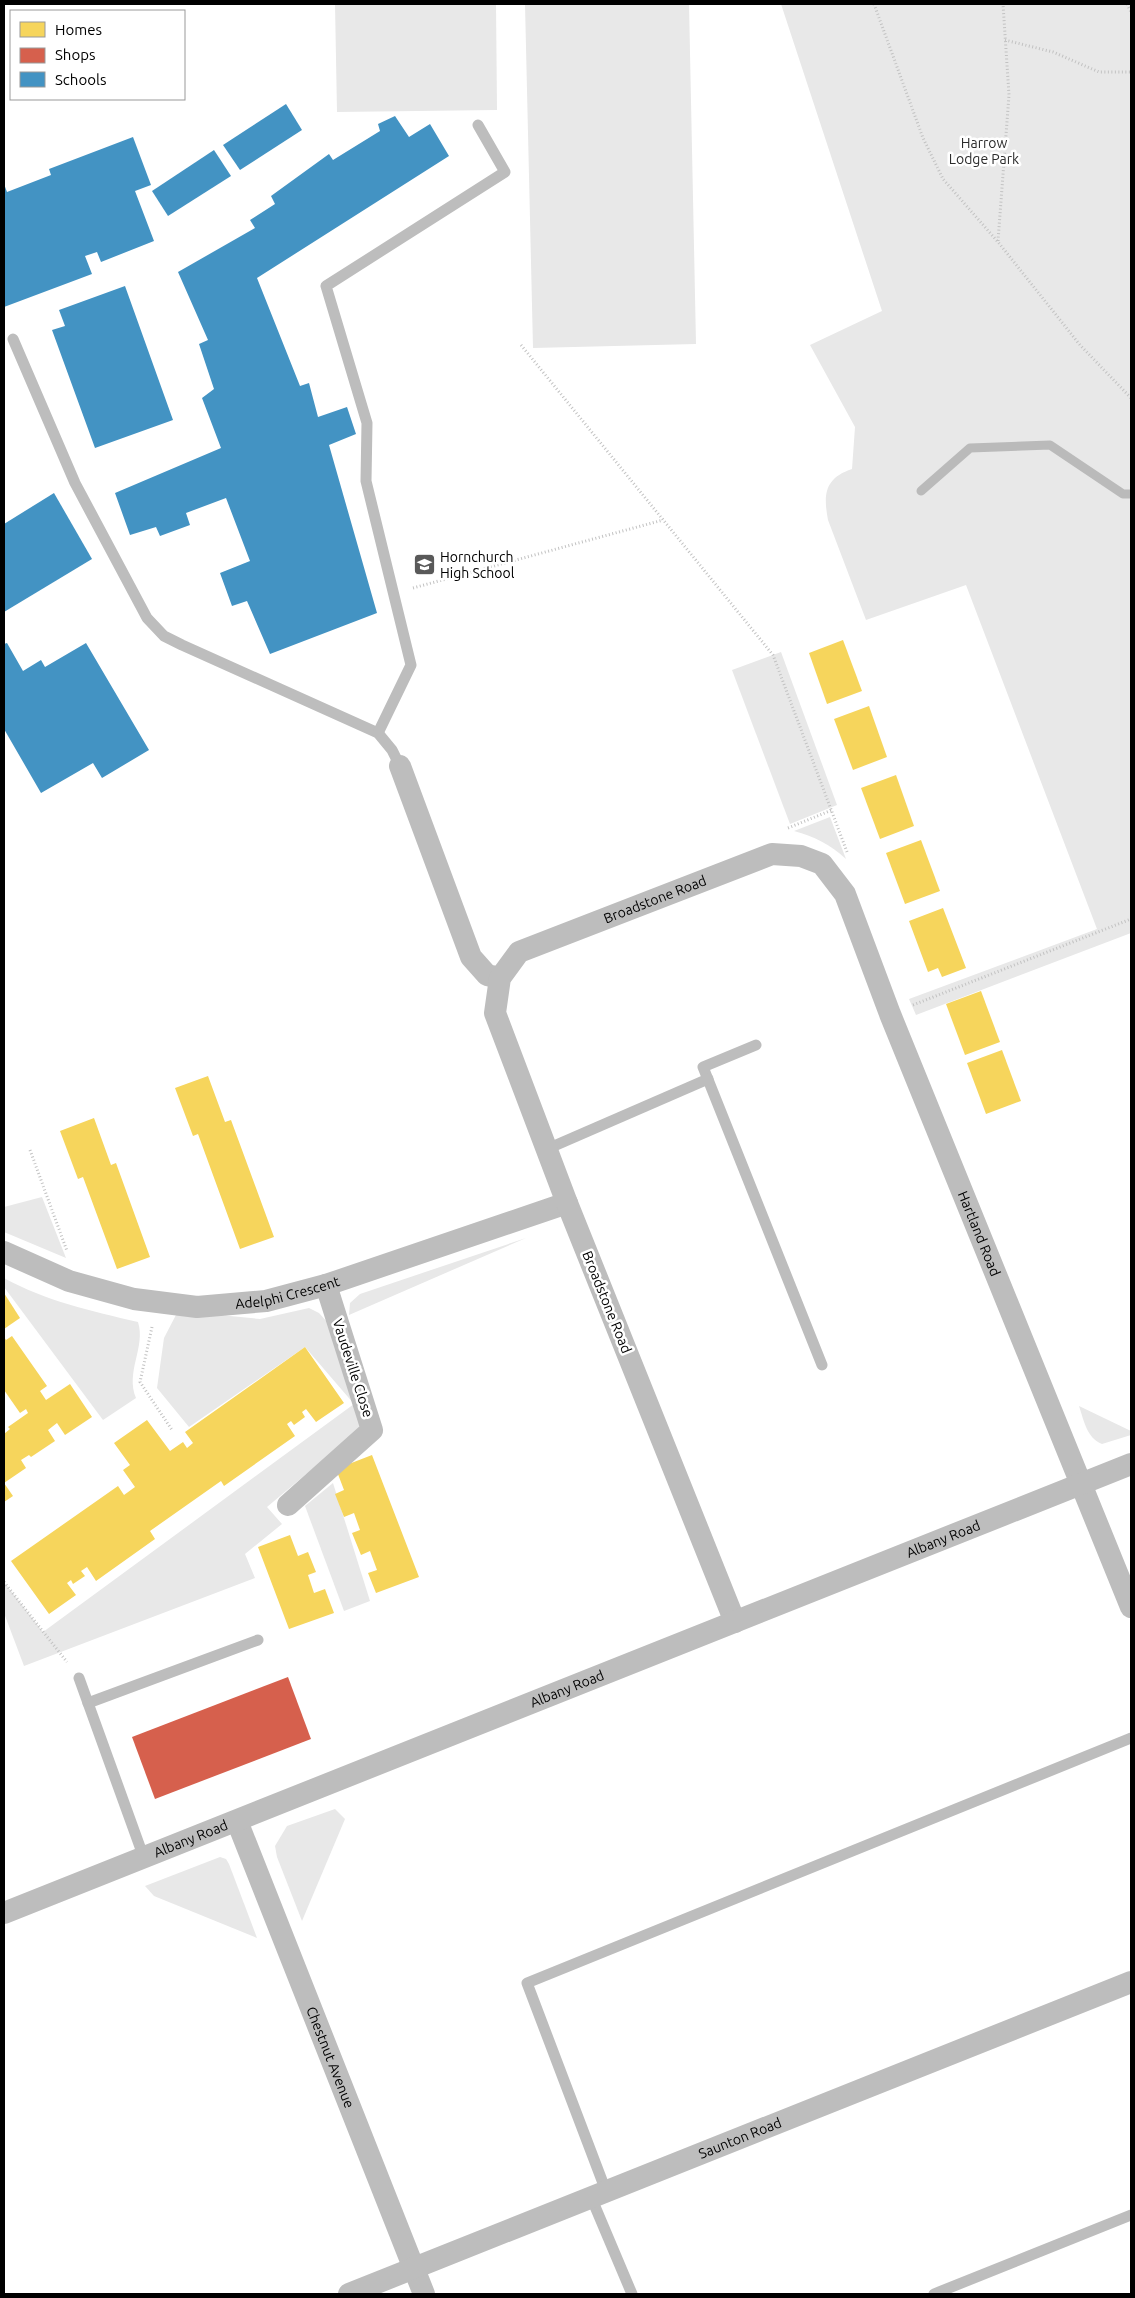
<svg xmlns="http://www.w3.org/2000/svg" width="1135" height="2298" font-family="Ubuntu,sans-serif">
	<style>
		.green { fill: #e8e8e8 }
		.homes { fill: #f6d55c }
		.shops { fill: #d6604d }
		.schools { fill: #4393c3 }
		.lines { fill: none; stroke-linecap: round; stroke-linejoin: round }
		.stream { stroke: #bababa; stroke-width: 9 }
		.path { stroke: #c2c2c2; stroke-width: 3; stroke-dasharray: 1 2.5; stroke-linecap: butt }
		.lane { stroke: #bdbdbd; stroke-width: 11 }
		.street { stroke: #bdbdbd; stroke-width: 22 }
		.labels { text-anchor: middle; stroke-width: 5; stroke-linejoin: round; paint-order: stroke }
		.park-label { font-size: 14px; fill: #2c2c2c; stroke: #fff }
		.poi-label { font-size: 14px; fill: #000; stroke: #fff; text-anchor: start }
		.street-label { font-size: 14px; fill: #000; stroke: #fff }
	</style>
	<rect width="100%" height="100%" fill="#fff"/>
	<g class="green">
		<polygon points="335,4 496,4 497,110 337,112"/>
		<polygon points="525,4 689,4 696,344 533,348"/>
		<path d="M781 4H1131V933L916 1015 909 999 1097 929 966 585 866 620 828 520C823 494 825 478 852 469L855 427 810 345 882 311Z"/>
		<polygon points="781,652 837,805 790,824 732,670"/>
		<path d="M830 817 846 859C830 844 815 837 794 831Z"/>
		<polygon points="42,1197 66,1258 4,1232 4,1207"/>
		<polygon points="526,1238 349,1315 350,1303 360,1294"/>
		<path d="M4 1278C46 1301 91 1311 138 1322 146 1347 125 1372 136 1398L103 1420 4 1287Z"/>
		<polygon points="309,1308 319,1313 329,1324 362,1427 267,1507 282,1524 245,1554 255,1578 24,1666 4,1613 4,1582 43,1632 354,1404 305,1347 189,1427 157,1388 164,1338 178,1311 260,1319"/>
		<path d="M1079 1406 1131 1431V1435L1102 1444C1087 1438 1084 1421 1079 1406Z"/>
		<polygon points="333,1483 370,1601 344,1611 305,1506"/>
		<polygon points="335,1809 345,1819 302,1921 277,1857 275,1846 287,1826"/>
		<polygon points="220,1857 226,1859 229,1864 257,1938 154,1896 145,1886"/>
	</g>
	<g class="homes">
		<polygon points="843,640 862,691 827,704 809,653"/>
		<polygon points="869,706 887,757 853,770 834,719"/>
		<polygon points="896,775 914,826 880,839 861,788"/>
		<polygon points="921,840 940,891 905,904 886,853"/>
		<polygon points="943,908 966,968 942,977 938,968 928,972 909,921"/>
		<polygon points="981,991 1000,1042 965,1055 946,1004"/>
		<polygon points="1002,1050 1021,1101 986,1114 967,1063"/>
		<polygon points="208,1076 225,1122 231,1120 274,1237 240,1249 198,1134 193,1136 175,1088"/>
		<polygon points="94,1118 111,1165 116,1163 150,1257 117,1269 83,1177 78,1179 60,1131"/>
		<polygon points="4,1293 20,1318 4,1329"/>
		<polygon points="12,1336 47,1386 40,1391 46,1400 70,1384 92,1417 65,1435 57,1423 48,1430 55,1441 31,1457 29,1455 21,1460 26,1468 4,1483 13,1496 4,1502 4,1434 10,1429 8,1427 28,1413 26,1409 20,1413 4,1390 4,1337 6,1340"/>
		<polygon points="305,1347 344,1403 316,1422 306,1409 302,1412 305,1417 294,1425 291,1421 287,1424 295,1436 224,1486 221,1481 150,1531 155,1539 96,1581 87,1567 81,1571 85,1576 73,1584 71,1580 67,1583 76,1595 49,1614 11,1561 118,1486 124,1495 135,1487 123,1470 130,1465 114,1443 147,1420 170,1451 183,1442 187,1448 193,1443 185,1432"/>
		<polygon points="372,1455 419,1577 376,1593 368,1573 377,1570 370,1551 361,1555 352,1533 360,1530 354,1513 344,1517 335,1494 344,1490 336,1469"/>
		<polygon points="290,1535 298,1556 308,1552 316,1572 308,1575 314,1593 325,1589 334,1613 289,1629 258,1547"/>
	</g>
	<polygon class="shops" points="288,1677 311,1739 155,1799 132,1737"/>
	<g class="schools">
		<polygon points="286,104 302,130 240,170 223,145"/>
		<polygon points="395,116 409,137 430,124 449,156 257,278 300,386 309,383 318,417 347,407 356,434 329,445 377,613 270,654 247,601 232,606 220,573 250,561 226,498 186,513 190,525 160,536 156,527 130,535 115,493 221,448 202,398 214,389 199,344 208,340 178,272 255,228 250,220 275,204 271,196 329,154 333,160 380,131 378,124"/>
		<polygon points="133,137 151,185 135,191 154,241 101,262 97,252 85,256 92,274 4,307 4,184 7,192 51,175 49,169"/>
		<polygon points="214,150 231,176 168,216 152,191"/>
		<polygon points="125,286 173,420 95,448 52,330 65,326 59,310"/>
		<polygon points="54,493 92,559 4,612 4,524"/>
		<polygon points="7,643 23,671 41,660 45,667 86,643 149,750 102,778 93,763 41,793 4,729 4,644"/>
	</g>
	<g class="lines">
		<polyline class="stream" points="921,491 970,448 1050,445 1123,494 1131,494"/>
		<g class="path">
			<polyline points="874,4 923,138 943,179 998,242 1080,345 1131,398"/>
			<polyline points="1127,4 1131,12"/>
			<polyline points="1005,40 1053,52 1099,72 1131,72"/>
			<polyline points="998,241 1009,95 1003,4"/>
			<polyline points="521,345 773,655 847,852"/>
			<polyline points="413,588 663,520"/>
			<polyline points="788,828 832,810"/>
			<polyline points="913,1005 1131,919"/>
			<polyline points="30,1150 67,1251"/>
			<polyline points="152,1327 140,1382 172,1430"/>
			<polyline points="4,1582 67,1662"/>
		</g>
		<g class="lane">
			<polyline points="13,339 75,483 147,618 164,636 182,645 378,733 392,750 400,766"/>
			<polyline points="378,733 411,665 366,481 367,423 326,286 505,172 478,125"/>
			<polyline points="756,1045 703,1067 822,1365"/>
			<polyline points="547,1149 708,1079"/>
			<polyline points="79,1678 144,1858"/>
			<polyline points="88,1703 258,1640"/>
			<polyline points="606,2191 527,1983 1131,1738"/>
			<polyline points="591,2197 632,2294"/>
			<polyline points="934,2294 1131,2215"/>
		</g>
		<g class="street">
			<polyline points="400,766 471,957 487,975 500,978"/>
			<path id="s1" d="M4 1252 69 1281 134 1299 197 1307 266 1301 326 1285 567 1203"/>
			<polyline points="288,1505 372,1430 326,1285"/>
			<path id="s2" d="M735 1622 567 1203 495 1013 500 978 519 952 772 854 801 856 822 864 845 894 890 1014 1131 1607"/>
			<path id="s3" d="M237 1821 424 2294"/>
			<path id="s4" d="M4 1913 1131 1464"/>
			<path id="s5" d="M349 2294 1131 1982"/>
		</g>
	</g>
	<defs>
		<symbol id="school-square" viewBox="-11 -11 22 22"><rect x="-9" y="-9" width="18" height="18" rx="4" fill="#595959" stroke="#fff"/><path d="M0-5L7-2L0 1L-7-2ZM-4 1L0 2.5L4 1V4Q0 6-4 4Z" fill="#fff"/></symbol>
	</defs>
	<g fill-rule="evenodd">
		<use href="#school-square" x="412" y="552" width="25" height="25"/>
	</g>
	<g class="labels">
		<g class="park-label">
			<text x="984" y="148">Harrow<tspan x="984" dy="16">Lodge Park</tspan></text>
		</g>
		<g class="poi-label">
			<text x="440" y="562">Hornchurch<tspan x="440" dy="16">High School</tspan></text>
		</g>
		<g class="street-label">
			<text dy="5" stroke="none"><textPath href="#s2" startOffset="868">Broadstone Road</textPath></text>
			<text dy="5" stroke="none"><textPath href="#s2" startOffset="1448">Hartland Road</textPath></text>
			<text dy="5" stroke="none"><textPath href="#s1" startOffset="294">Adelphi Crescent</textPath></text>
			<text transform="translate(607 1302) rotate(68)" y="5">Broadstone Road</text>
			<text transform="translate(353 1368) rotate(72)" y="5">Vaudeville Close</text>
			<text dy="5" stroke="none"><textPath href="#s4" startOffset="1011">Albany Road</textPath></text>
			<text dy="5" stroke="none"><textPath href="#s4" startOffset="606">Albany Road</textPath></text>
			<text dy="5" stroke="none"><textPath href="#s4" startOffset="201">Albany Road</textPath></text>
			<text dy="5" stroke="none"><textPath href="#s3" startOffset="254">Chestnut Avenue</textPath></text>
			<text dy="5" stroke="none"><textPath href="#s5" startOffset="421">Saunton Road</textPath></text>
		</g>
	</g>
	<rect width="1135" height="2298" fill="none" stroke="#000000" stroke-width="10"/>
	<rect x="10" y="10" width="175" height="90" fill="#ffffff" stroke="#999999"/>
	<rect x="20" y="22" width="25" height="15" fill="#f6d55c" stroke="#999999"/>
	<text x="55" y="35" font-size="15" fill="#000000">Homes</text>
	<rect x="20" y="48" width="25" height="15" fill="#d6604d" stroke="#999999"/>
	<text x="55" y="60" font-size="15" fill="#000000">Shops</text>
	<rect x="20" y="72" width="25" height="15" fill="#4393c3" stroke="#999999"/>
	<text x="55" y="85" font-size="15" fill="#000000">Schools</text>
</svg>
